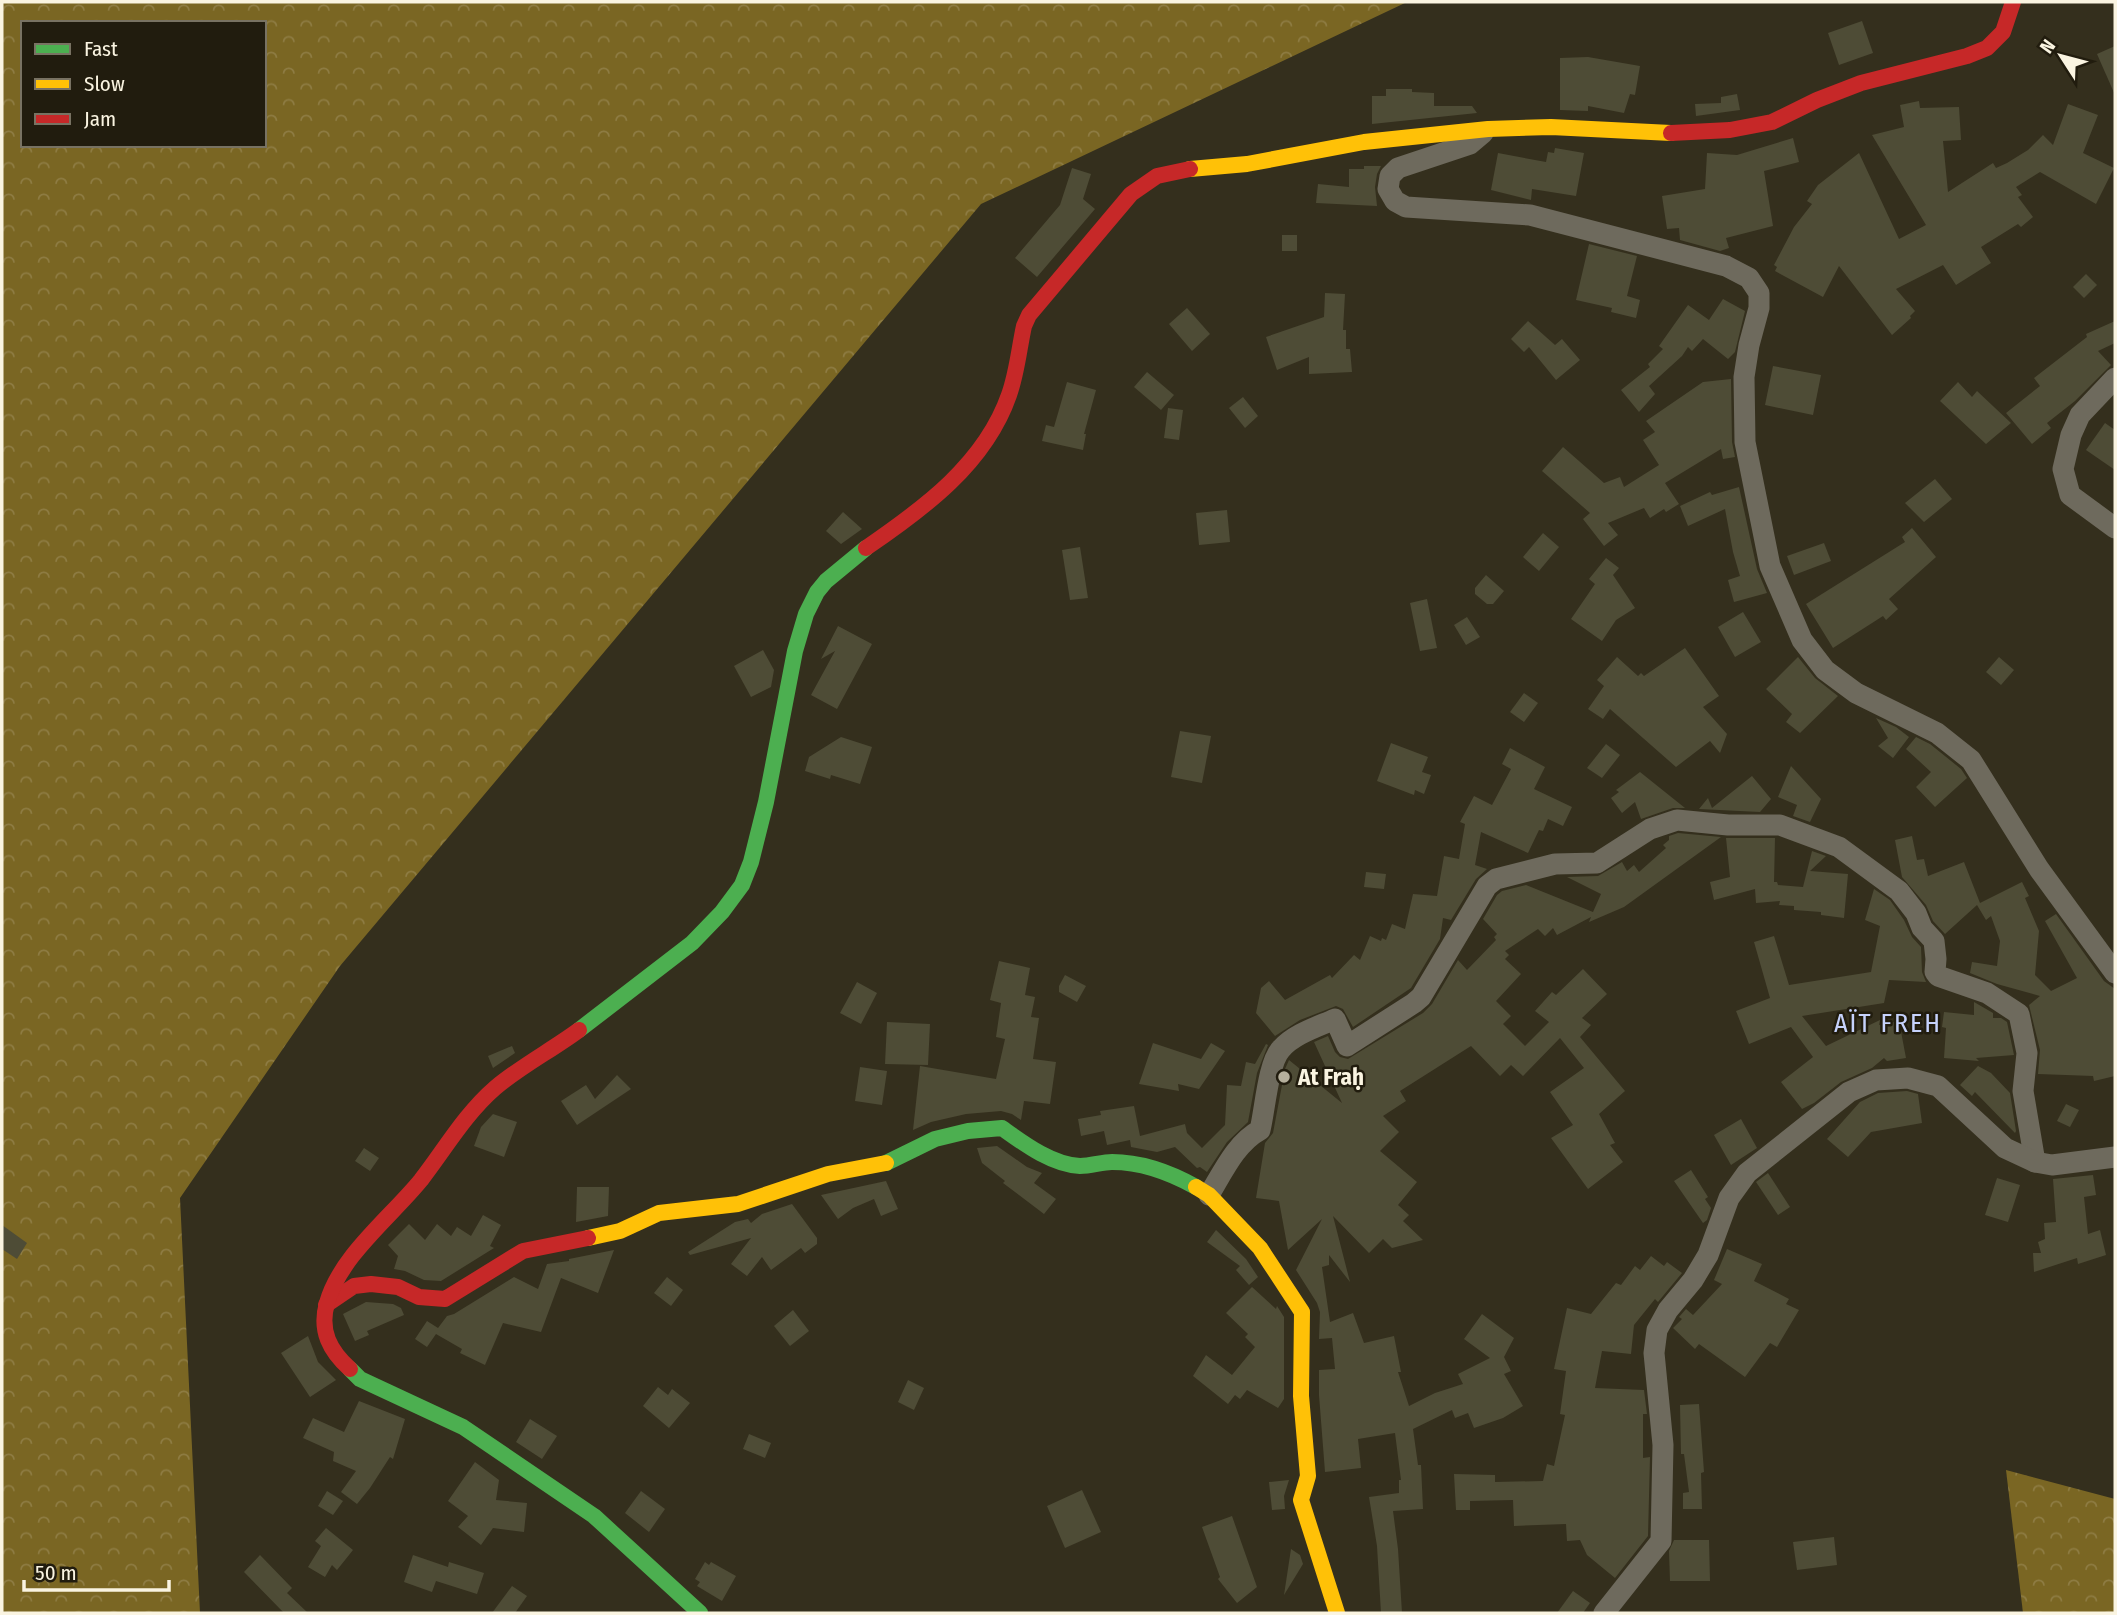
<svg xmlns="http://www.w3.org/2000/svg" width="2117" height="1615" font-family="'Fira Sans Condensed',sans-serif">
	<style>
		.forest { fill: url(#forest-crowns); fill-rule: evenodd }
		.building { fill: #4e4c36 }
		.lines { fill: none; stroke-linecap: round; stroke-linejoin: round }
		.street { stroke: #6e6a5d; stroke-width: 21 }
		.fast { stroke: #4caf50; stroke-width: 16 }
		.slow { stroke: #ffc107; stroke-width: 16 }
		.jam { stroke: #c62828; stroke-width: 16 }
		.poi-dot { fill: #b5af9c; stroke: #211c0e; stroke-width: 2.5 }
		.labels { text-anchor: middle; stroke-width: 5; stroke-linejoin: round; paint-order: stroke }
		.poi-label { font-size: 23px; font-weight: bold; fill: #faf4e1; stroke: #211c0e; text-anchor: start }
		.quarter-label { font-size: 26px; letter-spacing: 2px; fill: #c6d2fc; stroke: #211c0e }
	</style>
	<defs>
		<pattern id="forest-crowns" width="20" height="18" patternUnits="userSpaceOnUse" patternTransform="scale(1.75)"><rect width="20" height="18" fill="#7a6623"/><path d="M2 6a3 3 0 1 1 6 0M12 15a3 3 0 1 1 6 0" fill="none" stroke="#8e7c43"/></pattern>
	</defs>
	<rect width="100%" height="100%" fill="#342f1d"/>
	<g class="forest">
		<path d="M2 2H1407L981 204 340 966 180 1198 200 1613H2ZM23 23H264V145H23Z"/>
		<polygon points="2006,1470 2115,1499 2115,1613 2023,1613"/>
	</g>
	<g class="building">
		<polygon points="1862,21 1873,53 1839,65 1828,33"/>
		<polygon points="2115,46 2115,95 2097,54"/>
		<polygon points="1588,57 1640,66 1635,95 1630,94 1624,113 1588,106 1588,111 1560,110 1560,58"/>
		<polygon points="1386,89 1412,89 1412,92 1434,93 1434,106 1472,106 1477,113 1372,124 1372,96 1386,96"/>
		<polygon points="1737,94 1740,110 1696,116 1695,104 1721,103 1721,97"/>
		<polygon points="1919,101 1920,108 1959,107 1961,140 1943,141 1948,192 1993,163 1996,168 2007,163 2028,150 2043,135 2053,145 2068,104 2098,115 2083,153 2114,168 2096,204 2040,172 2016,187 2022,195 2018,197 2033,217 2021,227 2018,224 1981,247 1991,263 1956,285 1943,265 1896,289 1915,311 1910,316 1911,318 1892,335 1839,266 1823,297 1775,271 1777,267 1774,265 1794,227 1812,204 1807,201 1818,185 1859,153 1899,239 1926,225 1872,135 1904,127 1900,105"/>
		<polygon points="1793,138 1799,162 1764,171 1773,226 1726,238 1729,248 1720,251 1680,240 1679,228 1667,229 1662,196 1705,189 1707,153 1737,155"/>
		<polygon points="1555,148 1584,153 1576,196 1532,189 1531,200 1491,190 1498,153 1546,162 1548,152 1554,153"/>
		<polygon points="1364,166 1381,166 1377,174 1375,187 1377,206 1316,203 1318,184 1349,187 1349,169 1364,169"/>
		<polygon points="1072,168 1091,174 1083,199 1095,209 1037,277 1015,258 1060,205"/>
		<rect x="1282" y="235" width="15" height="16"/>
		<polygon points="1589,244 1637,256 1627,296 1640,300 1636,318 1611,312 1612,308 1576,300"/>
		<polygon points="2086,274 2097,285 2084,298 2073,287"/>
		<polygon points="1325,293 1345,294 1343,330 1346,330 1346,349 1350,349 1352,372 1309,374 1309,357 1277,370 1266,337 1324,317"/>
		<polygon points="1723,299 1745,311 1735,352 1728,359 1703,339 1692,351 1688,347 1682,356 1649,386 1655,394 1639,412 1621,390 1650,367 1648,364 1663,349 1659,346 1688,305 1709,320"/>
		<polygon points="1187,308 1210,334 1192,351 1169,324"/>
		<polygon points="1528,321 1555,345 1562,339 1580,360 1556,380 1529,347 1524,352 1511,339"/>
		<polygon points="2115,321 2115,343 2098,351 2111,365 2075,401 2047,423 2051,428 2032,444 2006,413 2040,386 2034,378 2087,337 2086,334"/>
		<polygon points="1773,366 1821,375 1813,415 1765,405"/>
		<polygon points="1147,372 1174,395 1161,410 1134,387"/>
		<polygon points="1731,379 1732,442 1735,457 1723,459 1721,449 1665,483 1679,504 1666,512 1664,509 1650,518 1644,508 1608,523 1618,535 1604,546 1583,519 1590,513 1542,471 1563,447 1604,483 1620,477 1624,487 1659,465 1643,440 1655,432 1646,421 1703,382"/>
		<polygon points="1067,382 1096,390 1084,434 1086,434 1083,450 1042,441 1046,425 1054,427"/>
		<polygon points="1958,382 1972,397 1977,391 2011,423 1986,444 1940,401"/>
		<polygon points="1243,397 1258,416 1245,428 1229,408"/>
		<polygon points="1168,408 1183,410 1179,440 1164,438"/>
		<polygon points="2105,423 2115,430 2115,470 2086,450"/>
		<polygon points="1935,479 1952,499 1924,522 1905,503"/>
		<polygon points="1739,487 1757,569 1767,593 1734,602 1728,580 1740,576 1733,552 1725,509 1688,526 1680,506 1710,492 1712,495"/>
		<polygon points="1227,510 1230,542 1199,545 1196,513"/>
		<polygon points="843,512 862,529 841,544 826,531"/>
		<polygon points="1912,528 1936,557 1889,599 1898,609 1886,620 1883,616 1833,648 1806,604 1905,542 1902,537"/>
		<polygon points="1543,533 1559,547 1539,571 1523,557"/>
		<polygon points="1824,543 1831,561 1794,575 1787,556"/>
		<polygon points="1080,547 1088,598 1070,600 1062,550"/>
		<polygon points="1606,558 1619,568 1613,575 1635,608 1616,620 1602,641 1571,619 1595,584 1589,579"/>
		<polygon points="1486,575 1504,591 1493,604 1487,604 1475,594 1475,588"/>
		<polygon points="1427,599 1437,648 1420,651 1410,603"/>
		<polygon points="1743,612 1761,642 1735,657 1718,627"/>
		<polygon points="1467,617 1480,637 1466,645 1454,625"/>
		<polygon points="838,626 872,644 837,709 811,695 835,651 821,659"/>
		<polygon points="1685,648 1719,696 1703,707 1727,734 1720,753 1710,741 1676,767 1610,709 1603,719 1588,709 1604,686 1597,680 1617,657 1638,676 1641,673 1644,676"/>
		<polygon points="763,650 774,670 771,687 751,697 734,666"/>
		<polygon points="1798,657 1815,678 1838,696 1800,733 1786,722 1792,714 1766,689"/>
		<polygon points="1999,657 2014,670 2001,685 1986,672"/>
		<polygon points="1524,693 1538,703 1524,722 1510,712"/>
		<polygon points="1876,718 1896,727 1909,737 1893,758 1878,746 1888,738"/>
		<polygon points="1180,731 1211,736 1202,783 1171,777"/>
		<polygon points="841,737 872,747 860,784 831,775 830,779 805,771 809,757"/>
		<polygon points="1916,737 1930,744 1961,769 1967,778 1935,807 1916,787 1931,772 1906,749"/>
		<polygon points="1391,743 1428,757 1422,772 1431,775 1424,794 1415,790 1414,795 1377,781"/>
		<polygon points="1606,744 1620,755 1602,778 1587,768"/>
		<polygon points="1510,748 1545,767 1534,789 1572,807 1563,826 1548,819 1543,831 1539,830 1528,853 1481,832 1475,865 1487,869 1476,879 1451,920 1443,918 1440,939 1411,988 1353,1027 1343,1009 1336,1006 1300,1020 1275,1036 1256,1013 1261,988 1269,981 1285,1000 1330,975 1332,978 1354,955 1360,960 1370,936 1381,941 1382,938 1386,940 1392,924 1405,929 1413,894 1437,896 1444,856 1459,859 1465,824 1460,822 1474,796 1492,805 1511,769 1502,764"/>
		<polygon points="1791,766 1821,799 1810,822 1793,816 1797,805 1778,797"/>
		<polygon points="1640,772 1685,808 1673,808 1641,819 1635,802 1622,813 1611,798 1619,792 1616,790"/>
		<polygon points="1752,776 1771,799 1760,812 1699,809 1708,798 1712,808"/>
		<polygon points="1678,833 1721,837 1624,907 1589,922 1591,917 1557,935 1553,928 1545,936 1538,929 1505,951 1509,955 1505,959 1521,974 1496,1001 1511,1016 1503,1024 1525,1046 1549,1022 1535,1011 1552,992 1556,995 1583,969 1607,994 1582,1018 1591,1025 1580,1037 1625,1091 1599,1114 1615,1143 1610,1145 1623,1162 1588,1189 1551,1138 1573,1125 1550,1092 1584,1068 1560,1038 1523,1076 1511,1065 1500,1076 1471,1046 1400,1091 1406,1101 1383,1116 1399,1132 1380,1151 1417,1182 1398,1205 1409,1215 1403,1221 1423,1240 1392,1248 1383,1239 1369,1253 1333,1216 1350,1282 1329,1255 1329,1265 1322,1267 1330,1322 1353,1313 1364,1343 1394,1336 1401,1372 1398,1372 1409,1406 1435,1393 1463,1384 1458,1374 1490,1358 1464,1339 1482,1314 1514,1338 1504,1357 1511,1371 1504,1374 1523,1406 1503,1418 1474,1428 1468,1413 1455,1418 1452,1410 1413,1429 1418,1465 1421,1465 1423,1509 1393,1511 1398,1549 1402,1613 1381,1613 1377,1546 1369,1497 1399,1493 1399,1480 1401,1480 1395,1433 1358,1439 1361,1468 1325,1472 1319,1395 1319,1370 1335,1369 1332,1338 1319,1339 1320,1312 1317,1303 1296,1270 1322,1219 1288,1250 1279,1201 1256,1198 1265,1143 1273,1133 1285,1069 1289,1060 1342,1103 1314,1042 1328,1036 1335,1052 1340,1057 1348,1059 1423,1013 1432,1004 1458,960 1467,970 1496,940 1494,937 1497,934 1483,919 1497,895 1502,891 1526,885 1593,912 1601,894 1567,877 1598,876 1622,862 1627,871 1634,865 1639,872 1666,848 1663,845 1669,840 1669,836"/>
		<polygon points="1912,836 1917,860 1924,859 1928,876 1964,862 1980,903 2022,882 2029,896 2025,898 2039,931 2035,975 2051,991 2077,978 2045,921 2056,914 2104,981 2115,989 2115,1076 2094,1081 2093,1076 2038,1074 2040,1050 2029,1005 2040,996 1997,984 1970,973 1972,962 1997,966 2000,941 1991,916 1986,920 1977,905 1945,934 1933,921 1926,905 1902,877 1895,840"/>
		<polygon points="1726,838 1775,838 1774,882 1777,882 1778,885 1803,887 1812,851 1826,856 1810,871 1848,874 1844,918 1821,915 1821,912 1794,910 1794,906 1779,905 1780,901 1756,903 1755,889 1714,900 1710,882 1730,877"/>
		<polygon points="1366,872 1386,874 1384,889 1364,887"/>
		<polygon points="1874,889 1890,900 1904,920 1912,937 1921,947 1922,972 1926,982 1889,980 1884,1003 1802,1016 1826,1046 1880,1020 1879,1025 1899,1021 1906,1058 1887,1061 1884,1058 1872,1068 1841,1082 1814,1103 1802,1109 1781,1082 1813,1057 1791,1027 1749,1044 1736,1011 1770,998 1754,942 1774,936 1789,985 1871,972 1880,926 1865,920"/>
		<polygon points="999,961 1030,968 1025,995 1035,997 1031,1017 1039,1018 1033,1059 1056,1062 1050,1104 1024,1101 1021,1120 1012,1114 1001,1111 966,1114 931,1122 913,1130 920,1066 996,1079 1005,1039 996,1037 1001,1003 990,1000"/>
		<polygon points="1065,975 1086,986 1077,1002 1059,992 1059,986"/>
		<polygon points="857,982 877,993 861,1024 840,1013"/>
		<polygon points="1974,1002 1993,1013 1993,1018 2001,1018 2007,1022 2014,1055 1976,1058 1979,1061 1944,1058 1946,1028 1942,1027 1944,1012 1974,1015"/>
		<polygon points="887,1022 930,1024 928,1065 885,1064"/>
		<polygon points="1153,1043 1201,1059 1211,1043 1225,1051 1199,1089 1178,1084 1179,1091 1139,1084"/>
		<polygon points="1266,1044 1268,1045 1257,1073 1248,1122 1227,1142 1207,1172 1200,1167 1197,1168 1175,1147 1157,1152 1131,1147 1130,1140 1107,1145 1104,1131 1081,1136 1078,1119 1101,1115 1100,1111 1134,1106 1140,1136 1185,1124 1187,1133 1202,1148 1225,1125 1227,1085 1241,1086 1246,1062 1255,1064"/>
		<polygon points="512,1046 515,1053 493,1068 488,1056"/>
		<polygon points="1978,1066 1991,1073 2010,1093 2016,1131 2015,1133 1975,1092 1972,1096 1960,1085"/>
		<polygon points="860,1067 887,1071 882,1105 855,1101"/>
		<polygon points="617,1075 631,1089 577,1125 561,1101 586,1085 595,1099"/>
		<polygon points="1907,1091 1918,1094 1922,1123 1871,1132 1848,1157 1827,1139 1860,1102 1878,1093"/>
		<polygon points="2066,1104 2079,1110 2070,1127 2057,1121"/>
		<polygon points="493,1114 517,1122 504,1157 474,1146 481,1127"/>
		<polygon points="1741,1119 1757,1148 1731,1165 1714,1135"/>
		<polygon points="997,1146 1027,1167 1042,1173 1034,1183 1056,1199 1044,1214 1003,1183 1005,1181 982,1163 977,1148"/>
		<polygon points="364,1148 379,1158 370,1171 355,1161"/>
		<polygon points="1691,1170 1708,1197 1705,1199 1711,1208 1707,1220 1703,1223 1674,1181"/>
		<polygon points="1768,1173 1790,1207 1778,1215 1756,1182"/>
		<polygon points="2093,1175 2096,1195 2084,1197 2088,1234 2100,1230 2106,1255 2078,1264 2077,1258 2034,1272 2033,1253 2041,1253 2038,1242 2045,1239 2044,1223 2056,1222 2053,1179"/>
		<polygon points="1997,1178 2020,1185 2008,1222 1985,1215"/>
		<polygon points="886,1181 898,1209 881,1216 874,1199 853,1208 838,1219 821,1195"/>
		<polygon points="577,1187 609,1187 608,1216 576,1222"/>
		<polygon points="792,1204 817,1238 817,1244 805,1253 801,1248 771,1270 762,1257 747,1276 731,1264 751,1238 690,1255 688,1252 735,1222 748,1219 751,1223 762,1214"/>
		<polygon points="483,1215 501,1225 490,1246 494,1248 441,1281 424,1280 405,1271 394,1269 398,1256 388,1245 409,1224 425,1240 437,1224 451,1236 457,1227 471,1236"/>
		<polygon points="2,1225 27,1243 17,1259 2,1249"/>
		<polygon points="1216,1230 1246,1259 1258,1277 1249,1285 1236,1270 1240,1266 1207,1242"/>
		<polygon points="1727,1249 1762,1264 1754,1281 1789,1299 1786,1304 1799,1310 1777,1347 1770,1343 1745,1377 1699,1344 1695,1349 1673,1328 1682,1319 1679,1317 1686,1309 1693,1315 1722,1284 1714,1280"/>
		<polygon points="614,1250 598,1293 561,1278 541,1332 503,1323 485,1365 460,1353 462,1349 436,1334 427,1347 415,1339 427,1321 438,1328 447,1316 454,1314 514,1277 538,1289 547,1264 569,1261 569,1259"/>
		<polygon points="1651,1256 1664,1266 1667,1262 1682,1273 1658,1302 1655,1299 1634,1325 1631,1354 1602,1351 1595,1388 1644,1390 1647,1414 1643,1414 1643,1458 1650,1457 1648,1536 1615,1578 1587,1555 1580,1540 1567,1541 1566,1524 1514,1526 1513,1500 1470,1501 1470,1510 1456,1510 1454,1474 1495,1475 1495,1482 1543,1481 1547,1464 1554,1466 1565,1415 1560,1414 1566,1371 1554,1369 1567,1308 1591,1314 1616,1283 1621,1285 1635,1266 1640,1270"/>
		<polygon points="667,1277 683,1290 671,1306 654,1293"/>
		<polygon points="1252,1287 1276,1309 1277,1306 1284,1317 1284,1399 1278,1408 1247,1390 1240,1399 1235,1395 1228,1404 1193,1376 1206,1355 1232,1375 1255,1347 1245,1337 1248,1334 1226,1313"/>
		<polygon points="366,1302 393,1304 401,1308 404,1315 367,1331 369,1335 355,1341 343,1314"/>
		<polygon points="793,1310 809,1331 790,1346 774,1326"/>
		<polygon points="308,1336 318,1362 336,1380 310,1397 281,1353"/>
		<polygon points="908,1380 924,1388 914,1410 898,1402"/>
		<polygon points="658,1387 668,1395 672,1389 690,1403 669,1428 643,1406"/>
		<polygon points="359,1401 405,1419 393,1459 390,1457 370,1488 357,1504 341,1492 356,1471 333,1461 334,1452 303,1438 313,1418 344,1432"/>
		<polygon points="1699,1404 1704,1472 1701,1473 1702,1509 1683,1509 1683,1493 1689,1492 1684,1454 1681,1454 1680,1405"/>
		<polygon points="530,1419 557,1436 542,1459 516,1442"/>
		<polygon points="749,1434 771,1443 765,1458 743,1449"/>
		<polygon points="475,1462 499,1480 496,1500 527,1503 524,1532 493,1528 481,1545 458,1527 468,1516 448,1501"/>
		<polygon points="1289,1480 1284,1496 1285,1509 1272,1510 1269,1482"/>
		<polygon points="1082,1490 1101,1532 1065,1548 1047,1506"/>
		<polygon points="327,1491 343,1501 333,1515 318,1506"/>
		<polygon points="641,1491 665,1509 649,1532 625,1513"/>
		<polygon points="1232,1516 1257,1587 1237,1603 1218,1579 1220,1577 1202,1527"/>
		<polygon points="326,1528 353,1550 337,1570 332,1565 325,1577 308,1567 321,1546 315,1541"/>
		<polygon points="1834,1537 1837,1565 1797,1570 1793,1542"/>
		<polygon points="1674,1540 1709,1540 1710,1581 1670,1581 1669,1551"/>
		<polygon points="1291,1549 1300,1555 1303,1564 1284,1595"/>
		<polygon points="260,1555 292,1588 287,1593 308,1613 284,1613 244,1572"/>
		<polygon points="413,1555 448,1567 449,1562 484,1573 477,1594 436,1581 432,1592 404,1582"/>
		<polygon points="705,1562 709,1565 711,1562 736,1576 722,1601 697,1586 700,1582 695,1579"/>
		<polygon points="512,1586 527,1596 515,1613 492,1613"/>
		<polygon points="1573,1591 1590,1603 1583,1613 1557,1613"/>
	</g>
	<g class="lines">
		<g class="street">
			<polyline points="1483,133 1470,144 1398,168 1390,176 1388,189 1395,201 1406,207 1530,215 1726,266 1749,278 1759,293 1759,308 1749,345 1744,377 1745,442 1770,566 1802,640 1825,670 1856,693 1937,733 1971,760 2039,869 2115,973"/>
			<polyline points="2115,378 2080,415 2071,435 2063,469 2070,495 2115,528"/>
			<path d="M1209 1195C1223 1172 1236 1143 1260 1130 1265 1110 1268 1063 1281 1049 1294 1034 1317 1027 1335 1019L1347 1046 1414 1003 1421 997 1487 886 1496 879 1555 864 1597 863 1650 829 1677 820 1728 825H1780L1839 847 1899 891 1916 913 1922 928 1934 941 1936 959 1935 972 1938 976 1987 993 2019 1014 2027 1053 2023 1091 2035 1162"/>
			<polyline points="1604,1613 1661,1541 1663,1445 1654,1353 1657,1330 1668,1310 1693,1280 1708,1255 1729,1198 1747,1173 1849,1092 1876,1080 1908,1078 1938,1086 2005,1148 2035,1162 2052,1165 2115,1157"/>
		</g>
		<g class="fast">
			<polyline points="579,1030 692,943 722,912 742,885 751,862 766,802 795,651 806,614 817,592 826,581 866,548"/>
			<path d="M886 1163 935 1139 968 1131 1002 1128C1023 1143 1052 1165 1080 1166 1091 1166 1102 1162 1112 1162 1142 1162 1171 1173 1196 1187"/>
			<polyline points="350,1369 360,1379 463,1427 594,1516 700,1613"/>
		</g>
		<g class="slow">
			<polyline points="1190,169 1247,164 1364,142 1488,129 1551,127 1671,133"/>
			<polyline points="1196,1187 1209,1195 1260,1248 1302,1312 1301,1396 1308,1476 1301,1500 1337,1613"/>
			<polyline points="588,1238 620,1231 659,1213 738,1204 828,1174 886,1163"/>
		</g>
		<g class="jam">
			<polyline points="1671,133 1730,130 1772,122 1817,100 1861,83 1967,56 1987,48 2003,32 2013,2"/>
			<path d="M866 548C923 509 985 464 1009 395 1017 373 1019 349 1024 326L1029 315 1131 194 1157 176 1190 169"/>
			<polyline points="326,1305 354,1286 371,1284 398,1287 419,1297 445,1299 523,1251 588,1238"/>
			<path d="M350 1369C330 1351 319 1331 327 1303 340 1256 391 1217 421 1180 445 1149 465 1114 495 1088 521 1066 552 1050 579 1030"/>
		</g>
	</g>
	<circle class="poi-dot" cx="1284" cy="1077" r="7"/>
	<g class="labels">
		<g class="poi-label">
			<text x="1298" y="1085">At Fraḥ</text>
		</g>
		<g class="quarter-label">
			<text x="1888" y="1032">AÏT FREH</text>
		</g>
	</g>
	<rect width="2117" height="1615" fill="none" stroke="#faf4e1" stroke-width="7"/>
	<rect x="21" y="21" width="245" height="126" fill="#211c0e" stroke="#787262" stroke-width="2"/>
	<rect x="35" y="44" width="35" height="10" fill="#4caf50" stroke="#787262" stroke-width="2"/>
	<text x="84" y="56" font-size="21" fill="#faf4e1">Fast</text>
	<rect x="35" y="79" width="35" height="10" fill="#ffc107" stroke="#787262" stroke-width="2"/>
	<text x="84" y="91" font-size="21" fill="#faf4e1">Slow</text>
	<rect x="35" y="114" width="35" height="10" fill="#c62828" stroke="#787262" stroke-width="2"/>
	<text x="84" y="126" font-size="21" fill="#faf4e1">Jam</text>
	<g transform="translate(2061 56) rotate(306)" stroke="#211c0e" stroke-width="5" paint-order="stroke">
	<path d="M0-5L12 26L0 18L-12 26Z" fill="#faf4e1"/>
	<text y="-10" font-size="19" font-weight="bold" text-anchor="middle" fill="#faf4e1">N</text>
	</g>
	<path d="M24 1580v10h145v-10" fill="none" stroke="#faf4e1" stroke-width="3.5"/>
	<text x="35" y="1580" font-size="21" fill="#faf4e1" stroke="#211c0e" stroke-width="5" paint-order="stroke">50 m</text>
</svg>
